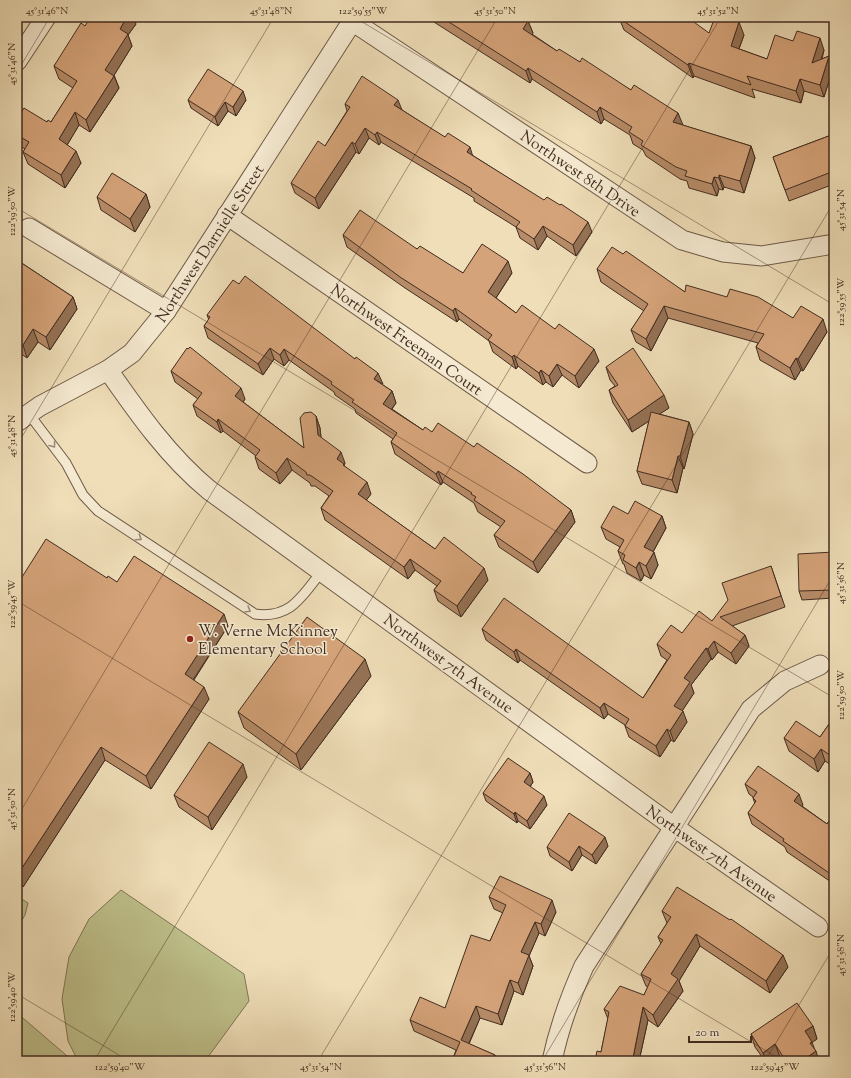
<svg xmlns="http://www.w3.org/2000/svg" width="851" height="1078" font-family="'Sorts Mill Goudy',serif">
	<style>
		.green { fill: #bec08b; stroke: #807656 }
		.lines { fill: none; stroke-linecap: round; stroke-linejoin: round }
		.lane-casing { stroke: #6d5948; stroke-width: 11 }
		.street-casing { stroke: #6d5948; stroke-width: 21 }
		.path { stroke: #422d22; stroke-width: 2.5; stroke-dasharray: 1 2; stroke-linecap: butt }
		.lane { stroke: #f5ead1; stroke-width: 9 }
		.street { stroke: #f5ead1; stroke-width: 19 }
		.wall { fill: #b78c68; stroke: #422d22 }
		.shaded-wall { fill: #957255; stroke: #422d22 }
		.building { fill: #d5a379; stroke: #422d22 }
		.oneway { stroke: #9c8c7a }
		.ticks { fill: none; stroke: #422d22; stroke-width: 1; stroke-opacity: 0.45 }
		.poi-dot { fill: #8f2418; stroke: #f5ead1; stroke-width: 1.5 }
		.labels { text-anchor: middle; stroke-width: 3; stroke-linejoin: round; paint-order: stroke }
		.street-label { font-size: 16px; fill: #422d22; stroke: #f5ead1 }
		.poi-label { font-size: 16px; fill: #422d22; stroke: #f5ead1; text-anchor: start }
		.neatline { fill: none; stroke: #422d22; stroke-width: 1.5 }
		.ticks-label { font-size: 10px; text-anchor: middle; fill: #422d22 }
	</style>
	<rect width="100%" height="100%" fill="#efdeb8"/>
	<filter id="stains"><feTurbulence type="fractalNoise" baseFrequency=".005" numOctaves="4"/><feColorMatrix values="0 0 0 0 .2 0 0 0 0 .09 0 0 0 0 .02 0 0 0 .5 -.17"/></filter>
	<radialGradient id="worn" r=".72"><stop offset=".6" stop-color="#630" stop-opacity="0"/><stop offset="1" stop-color="#630" stop-opacity=".3"/></radialGradient>
	<g class="green">
		<polygon points="121,890 244,974 249,1001 205,1061 78,1061 68,1041 62,999 69,957 89,919"/>
		<polygon points="17,896 28,903 25,915 17,928"/>
		<polygon points="17,1013 73,1061 17,1061"/>
	</g>
	<g class="lines">
		<defs>
			<path id="lane" d="M29 414 66 463 83 495 98 511 255 614C291 619 302 596 322 571"/>
			<g id="street">
				<polyline points="352,21 682,240 723,252 762,256 834,244"/>
				<polyline points="17,61 46,17"/>
				<polyline points="227,215 587,463"/>
				<polyline points="29,228 166,311"/>
				<path d="M108 370C138 413 168 456 209 490L674 827 818 927"/>
				<polyline points="17,422 40,406 108,370 132,353 166,311 355,17"/>
				<path d="M552 1061C559 1028 570 997 584 966L751 709 785 681 820 665"/>
			</g>
		</defs>
		<use href="#lane" class="lane-casing"/>
		<use href="#street" class="street-casing"/>
		<polyline class="path" points="17,200 22,211"/>
		<use href="#lane" class="lane"/>
		<use href="#street" class="street"/>
	</g>
	<g class="wall">
		<polygon points="426,17 504,17 507,19 528,21 533,33 532,34 557,51 580,62 631,90 678,113 682,125 751,146 755,158 744,193 724,187 723,190 719,189 717,196 689,188 687,181 680,179 646,156 643,150 633,144 630,135 604,119 601,124 532,79 530,83"/>
		<polygon points="619,18 709,33 744,35 739,49 767,59 824,50 822,59 829,56 833,68 824,97 804,91 801,103 752,89 755,98 694,76 693,78 624,30"/>
		<polygon points="136,24 128,35 132,46 114,75 119,88 90,132 79,125 67,145 81,163 65,188 28,164 23,152 25,149 17,144 17,119 51,122 73,88 59,79 54,66 85,26"/>
		<polygon points="188,100 246,100 236,116 228,111 218,126 191,108"/>
		<polygon points="345,104 402,110 592,232 576,256 547,236 538,250 520,238 516,227 474,201 474,198 381,142 379,145 369,138 359,154 356,152 319,209 295,193 291,183 325,146 347,111"/>
		<polygon points="834,134 834,184 789,201 773,157"/>
		<polygon points="146,194 150,207 135,232 101,210 97,197"/>
		<polygon points="343,235 417,249 463,273 512,273 496,298 516,313 599,361 579,388 562,375 553,387 546,382 543,385 518,366 516,369 493,352 489,341 459,319 457,322 405,288 347,247"/>
		<polygon points="623,254 685,292 793,318 827,332 803,371 801,370 795,380 760,360 756,347 758,343 668,318 651,351 636,342 631,330 644,311 601,282 597,269"/>
		<polygon points="17,260 73,297 77,309 50,350 38,342 27,358 17,351"/>
		<polygon points="207,315 383,385 392,391 396,403 392,409 423,430 432,432 474,447 571,510 575,522 538,573 499,547 494,535 501,527 478,512 474,503 443,482 441,485 395,454 391,442 393,439 356,413 355,409 335,395 334,392 289,360 284,366 274,359 263,375 208,338 204,326 209,320"/>
		<polygon points="606,367 669,408 659,414 689,422 693,434 684,469 683,468 677,493 642,484 637,471 649,421 632,432 613,403 609,390 615,386 610,380"/>
		<polygon points="171,371 245,399 243,402 304,448 316,416 320,428 321,438 345,463 344,465 345,467 371,494 366,500 435,549 488,580 461,617 438,601 434,590 437,586 415,570 408,579 325,520 321,508 329,496 315,486 311,486 310,483 292,470 280,484 259,469 255,457 256,456 223,431 221,433 197,416 193,405 198,399 175,382"/>
		<polygon points="628,514 662,516 666,528 653,552 658,565 651,579 644,575 641,581 627,573 624,564 623,564 618,551 620,547 606,539 601,527"/>
		<polygon points="834,552 834,598 802,600 799,591"/>
		<polygon points="771,566 785,607 732,626 745,635 749,646 736,664 718,652 712,660 711,659 691,685 694,693 682,711 687,722 674,742 671,740 660,757 629,737 625,726 625,725 608,714 604,719 520,660 518,663 486,640 482,629 643,698 667,660 661,656 657,644 682,633 712,621"/>
		<polygon points="107,578 228,626 194,680 209,699 151,789 105,760 23,887 17,883 17,585"/>
		<polygon points="371,676 301,770 244,728 238,712"/>
		<polygon points="834,717 834,767 825,761 818,772 789,751 784,738 820,737"/>
		<polygon points="530,773 533,782 530,787 547,805 530,829 518,821 517,823 486,801 483,793"/>
		<polygon points="247,777 212,830 179,807 174,795"/>
		<polygon points="745,784 803,805 802,806 827,824 834,815 834,884 787,852 785,847 752,824 748,813 755,804 753,798 753,797 749,794"/>
		<polygon points="608,846 596,864 582,855 572,871 550,856 547,847"/>
		<polygon points="489,897 556,912 545,936 539,933 529,956 533,966 523,995 514,991 502,1025 480,1018 469,1044 495,1055 498,1061 452,1061 456,1050 414,1031 410,1020 445,1008 490,941 503,913 494,909"/>
		<polygon points="662,911 788,967 770,993 700,946 679,981 683,991 658,1027 648,1020 639,1061 595,1061 601,1052 608,1019 604,1009 644,995 648,987 646,986 641,974 661,944 658,937 667,923"/>
		<polygon points="813,1026 817,1039 812,1042 819,1061 782,1061 780,1057 774,1061 765,1061 755,1047 751,1034"/>
	</g>
	<g class="shaded-wall">
		<polygon points="127,17 133,17 136,24 128,35 132,46 110,82 105,70 120,29"/>
		<polygon points="528,21 533,33 528,41 523,29"/>
		<polygon points="739,22 744,35 735,59 731,46"/>
		<polygon points="820,38 824,50 816,76 812,63"/>
		<polygon points="829,56 833,68 824,97 820,85"/>
		<polygon points="689,63 694,76 693,78 688,65"/>
		<polygon points="528,68 532,79 530,83 526,71"/>
		<polygon points="114,76 119,88 90,132 86,120"/>
		<polygon points="800,79 804,91 801,103 796,91"/>
		<polygon points="243,91 246,100 236,116 233,107"/>
		<polygon points="398,100 402,110 394,105"/>
		<polygon points="225,102 228,111 218,126 215,117"/>
		<polygon points="600,107 604,119 601,124 597,112"/>
		<polygon points="75,112 79,125 63,152 59,139"/>
		<polygon points="678,113 683,125 673,122"/>
		<polygon points="365,128 369,138 359,154 355,144"/>
		<polygon points="377,132 381,142 379,145 375,135"/>
		<polygon points="352,142 356,152 319,209 315,198"/>
		<polygon points="751,146 755,158 744,193 740,181"/>
		<polygon points="470,147 473,157 467,152"/>
		<polygon points="76,151 81,163 65,188 61,175"/>
		<polygon points="719,175 724,187 723,190 719,178"/>
		<polygon points="714,177 719,189 717,196 712,184"/>
		<polygon points="146,194 150,207 135,232 130,219"/>
		<polygon points="588,222 592,232 576,256 573,245"/>
		<polygon points="543,226 547,236 538,250 534,239"/>
		<polygon points="508,261 512,273 492,304 488,292"/>
		<polygon points="73,297 77,309 50,350 46,337"/>
		<polygon points="664,306 668,318 651,351 646,339"/>
		<polygon points="455,308 459,319 457,322 453,311"/>
		<polygon points="823,319 827,332 803,371 798,359"/>
		<polygon points="33,329 38,342 27,358 23,345"/>
		<polygon points="270,348 274,359 263,375 258,364"/>
		<polygon points="284,349 289,360 284,366 280,355"/>
		<polygon points="594,349 599,361 579,388 575,376"/>
		<polygon points="514,355 518,366 516,369 512,357"/>
		<polygon points="796,358 801,370 795,380 790,368"/>
		<polygon points="557,364 562,375 553,387 549,376"/>
		<polygon points="541,370 546,382 543,385 539,373"/>
		<polygon points="378,373 383,384 374,379"/>
		<polygon points="241,388 245,399 239,408 235,396"/>
		<polygon points="392,391 396,403 387,415 383,404"/>
		<polygon points="664,395 669,408 632,432 628,420"/>
		<polygon points="316,416 320,428 322,447 318,435"/>
		<polygon points="218,419 223,431 221,433 217,422"/>
		<polygon points="689,422 693,434 684,469 680,456"/>
		<polygon points="341,452 345,463 344,465 348,475 337,459"/>
		<polygon points="678,456 683,468 677,493 672,480"/>
		<polygon points="287,458 292,470 280,484 276,473"/>
		<polygon points="438,471 443,482 441,485 436,474"/>
		<polygon points="367,482 371,494 362,506 358,494"/>
		<polygon points="571,510 575,522 538,573 533,562"/>
		<polygon points="662,516 666,528 649,559 644,547"/>
		<polygon points="654,552 658,565 651,579 646,566"/>
		<polygon points="410,559 415,570 408,579 404,567"/>
		<polygon points="639,562 644,575 641,581 636,568"/>
		<polygon points="484,568 488,580 461,617 457,606"/>
		<polygon points="224,614 228,626 189,686 185,674"/>
		<polygon points="745,635 749,646 736,664 731,653"/>
		<polygon points="714,641 718,652 712,660 708,649"/>
		<polygon points="706,648 711,659 691,685 694,693 678,717 674,706 684,678"/>
		<polygon points="516,649 520,660 518,663 514,652"/>
		<polygon points="365,659 371,676 301,770 296,754"/>
		<polygon points="204,687 209,699 151,789 146,776"/>
		<polygon points="604,703 608,714 604,719 600,708"/>
		<polygon points="683,711 687,722 674,742 670,731"/>
		<polygon points="667,729 671,740 660,757 656,746"/>
		<polygon points="101,747 105,760 23,887 18,874"/>
		<polygon points="821,749 825,761 818,772 814,759"/>
		<polygon points="243,764 247,777 212,830 208,817"/>
		<polygon points="530,773 533,782 527,791 524,782"/>
		<polygon points="799,794 803,805 798,811 794,801"/>
		<polygon points="544,796 547,805 530,829 527,821"/>
		<polygon points="515,812 518,821 517,823 514,814"/>
		<polygon points="605,837 608,846 596,864 592,855"/>
		<polygon points="579,846 582,855 572,871 569,862"/>
		<polygon points="834,872 834,880 832,875"/>
		<polygon points="552,900 556,912 545,936 541,924"/>
		<polygon points="535,922 539,933 529,956 533,966 523,995 518,983 521,952"/>
		<polygon points="696,934 700,946 679,981 683,991 658,1027 653,1015 671,974"/>
		<polygon points="783,955 788,967 770,993 766,981"/>
		<polygon points="510,980 514,991 502,1025 498,1014"/>
		<polygon points="476,1006 480,1018 465,1052 461,1040"/>
		<polygon points="643,1007 648,1020 639,1061 634,1061 633,1058"/>
		<polygon points="813,1026 817,1039 810,1044 805,1031"/>
		<polygon points="775,1044 780,1057 774,1061 766,1061 763,1053"/>
		<polygon points="816,1051 819,1061 802,1061"/>
		<polygon points="495,1055 498,1061 493,1061"/>
	</g>
	<g class="building">
		<polygon points="90,17 127,17 120,29 128,34 105,70 114,76 86,120 75,112 59,139 76,151 61,175 23,152 29,142 17,135 17,119 24,108 47,122 48,120 51,122 77,81 54,66 81,23 85,26"/>
		<polygon points="441,17 504,17 507,19 508,17 523,17 528,21 523,29 557,51 559,49 580,62 582,58 631,90 634,85 678,113 673,122 751,146 740,181 719,175 719,178 714,177 712,184 685,176 687,171 676,167 641,145 643,141 629,132 632,127 600,107 597,112 528,68 526,71"/>
		<polygon points="620,17 687,17 709,33 715,17 725,17 739,22 731,46 767,59 775,35 793,41 797,31 820,38 812,63 829,56 820,85 800,79 796,91 747,76 751,85 689,63 688,65 619,18"/>
		<polygon points="208,69 243,91 233,107 225,102 215,117 188,100"/>
		<polygon points="362,76 398,100 394,105 445,137 448,133 470,147 467,152 544,200 547,197 560,205 561,204 588,222 573,245 543,226 534,239 516,227 520,222 471,190 472,189 377,132 375,135 365,128 355,144 352,142 315,198 291,183 318,141 325,146 350,107 345,104"/>
		<polygon points="834,134 834,171 785,190 773,157"/>
		<polygon points="112,173 146,194 130,219 97,197"/>
		<polygon points="360,210 417,249 420,246 463,273 482,244 508,261 488,292 516,313 522,305 555,329 559,324 594,349 575,376 557,364 549,376 541,370 539,373 514,355 512,357 488,340 492,335 455,308 453,311 400,277 343,235"/>
		<polygon points="612,247 623,254 626,251 685,292 686,285 727,297 730,289 758,297 793,318 801,306 823,319 798,359 796,358 790,368 756,347 764,334 664,306 646,339 631,330 648,304 597,269"/>
		<polygon points="17,260 73,297 46,337 33,329 23,345 17,341 17,307 20,302 17,300"/>
		<polygon points="245,276 355,359 356,357 378,373 374,379 392,391 383,404 423,430 425,427 432,432 438,423 474,447 477,443 523,474 571,510 533,562 494,535 505,521 474,500 476,497 471,494 472,493 438,471 436,474 391,442 397,433 352,402 354,400 331,384 332,382 284,349 280,355 270,348 258,364 204,326 210,317 207,315 233,280 239,284"/>
		<polygon points="190,347 241,388 235,396 304,448 300,418 304,413 311,412 316,416 318,435 341,452 337,459 344,464 343,465 367,482 358,494 435,549 444,537 484,568 457,606 434,590 441,581 410,559 404,567 321,508 333,491 310,475 307,475 306,472 287,458 276,473 255,457 260,450 218,419 217,422 193,405 202,393 171,371 187,348 188,349"/>
		<polygon points="633,348 664,395 628,420 609,390 618,385 606,367"/>
		<polygon points="651,412 689,422 680,456 678,456 672,480 637,471"/>
		<polygon points="635,501 662,516 644,547 654,552 646,566 639,562 636,568 623,560 625,555 618,551 624,540 601,527 613,506 628,514"/>
		<polygon points="46,539 107,578 108,576 117,582 134,556 224,614 185,674 204,687 146,776 101,747 18,874 17,873 17,585"/>
		<polygon points="834,552 834,590 799,591 798,554"/>
		<polygon points="771,566 781,596 720,617 745,635 731,653 714,641 708,649 706,648 684,678 690,682 674,706 683,711 670,731 667,729 656,746 625,726 629,719 604,703 600,708 516,649 514,652 482,629 504,598 643,698 671,655 657,644 671,625 682,633 699,611 712,621 728,600 722,583"/>
		<polygon points="307,617 365,659 296,754 238,712"/>
		<polygon points="834,717 834,758 821,749 814,759 784,738 796,721 820,737"/>
		<polygon points="209,742 243,764 208,817 174,795"/>
		<polygon points="508,758 530,773 524,782 544,796 527,821 515,812 514,814 483,793"/>
		<polygon points="758,766 799,794 794,801 827,824 833,814 834,815 834,872 832,875 783,841 784,839 748,813 756,801 753,798 757,792 745,784"/>
		<polygon points="569,813 605,837 592,855 579,846 569,862 547,847"/>
		<polygon points="500,876 552,900 541,924 535,922 521,952 529,955 518,983 510,980 498,1014 476,1006 461,1040 495,1055 493,1061 452,1061 460,1042 410,1020 420,997 445,1008 471,935 490,941 506,905 489,897"/>
		<polygon points="677,887 730,920 731,919 783,955 766,981 696,934 671,974 678,979 653,1015 643,1007 633,1058 635,1058 635,1061 595,1061 597,1051 601,1052 609,1012 604,1009 620,986 644,995 651,979 641,974 663,940 658,937 671,917 662,911"/>
		<polygon points="797,1003 813,1026 805,1031 812,1042 810,1043 816,1051 802,1061 800,1061 799,1059 796,1061 786,1061 775,1044 763,1053 751,1034"/>
	</g>
	<defs><path id="oneway-chevron" d="M-2-3.5L2.5 0L-2 3.5" fill="none" stroke-width="1.6" stroke-linecap="round" stroke-linejoin="round"/></defs>
	<g class="oneway">
		<use href="#oneway-chevron" transform="translate(53 445) rotate(53)"/>
		<use href="#oneway-chevron" transform="translate(139 538) rotate(34)"/>
		<use href="#oneway-chevron" transform="translate(248 610) rotate(30)"/>
	</g>
	<path class="ticks" d="M354 17 834 305M17 72 50 17M17 208 834 698M17 445 274 17M17 601 783 1061M17 817 498 17M17 994 129 1061M94 1061 721 17M318 1061 834 202M542 1061 834 574M765 1061 834 947"/>
	<circle class="poi-dot" cx="190" cy="639" r="4"/>
	<g class="labels">
		<g class="street-label">
			<text transform="translate(581 173) rotate(34)" y="6">Northwest 8th Drive</text>
			<text transform="translate(209 243) rotate(-57)" y="6">Northwest Darnielle Street</text>
			<text transform="translate(407 339) rotate(35)" y="6">Northwest Freeman Court</text>
			<text transform="translate(449 663) rotate(36)" y="6">Northwest 7th Avenue</text>
			<text transform="translate(712 853) rotate(35)" y="6">Northwest 7th Avenue</text>
		</g>
		<g class="poi-label">
			<text x="198" y="636">W. Verne McKinney<tspan x="198" dy="18">Elementary School</tspan></text>
		</g>
	</g>
	<rect width="851" height="1078" fill="none" stroke="#efdeb8" stroke-width="44"/>
	<path d="M689 1036v6h62v-6" fill="none" stroke="#422d22" stroke-width="2"/>
	<text x="695" y="1036" font-size="12" fill="#422d22" stroke="#f5ead1" stroke-width="3" paint-order="stroke">20 m</text>
	<rect x="22" y="22" width="807" height="1034" class="neatline"/>
	<g class="ticks-label">
		<text x="47" y="14">45°31'46"N</text>
		<text x="271" y="14">45°31'48"N</text>
		<text x="363" y="14">122°59'55"W</text>
		<text x="495" y="14">45°31'50"N</text>
		<text x="718" y="14">45°31'52"N</text>
		<text transform="translate(11 64) rotate(-90)" y="4">45°31'46"N</text>
		<text transform="translate(840 210) rotate(-90)" y="4">45°31'54"N</text>
		<text transform="translate(11 211) rotate(-90)" y="4">122°59'50"W</text>
		<text transform="translate(840 302) rotate(-90)" y="4">122°59'55"W</text>
		<text transform="translate(11 436) rotate(-90)" y="4">45°31'48"N</text>
		<text transform="translate(840 583) rotate(-90)" y="4">45°31'56"N</text>
		<text transform="translate(11 604) rotate(-90)" y="4">122°59'45"W</text>
		<text transform="translate(840 695) rotate(-90)" y="4">122°59'50"W</text>
		<text transform="translate(11 809) rotate(-90)" y="4">45°31'50"N</text>
		<text transform="translate(840 955) rotate(-90)" y="4">45°31'58"N</text>
		<text transform="translate(11 997) rotate(-90)" y="4">122°59'40"W</text>
		<text x="120" y="1070">122°59'40"W</text>
		<text x="321" y="1070">45°31'54"N</text>
		<text x="545" y="1070">45°31'56"N</text>
		<text x="775" y="1070">122°59'45"W</text>
	</g>
	<rect width="100%" height="100%" filter="url(#stains)"/>
	<rect width="100%" height="100%" fill="url(#worn)"/>
</svg>
